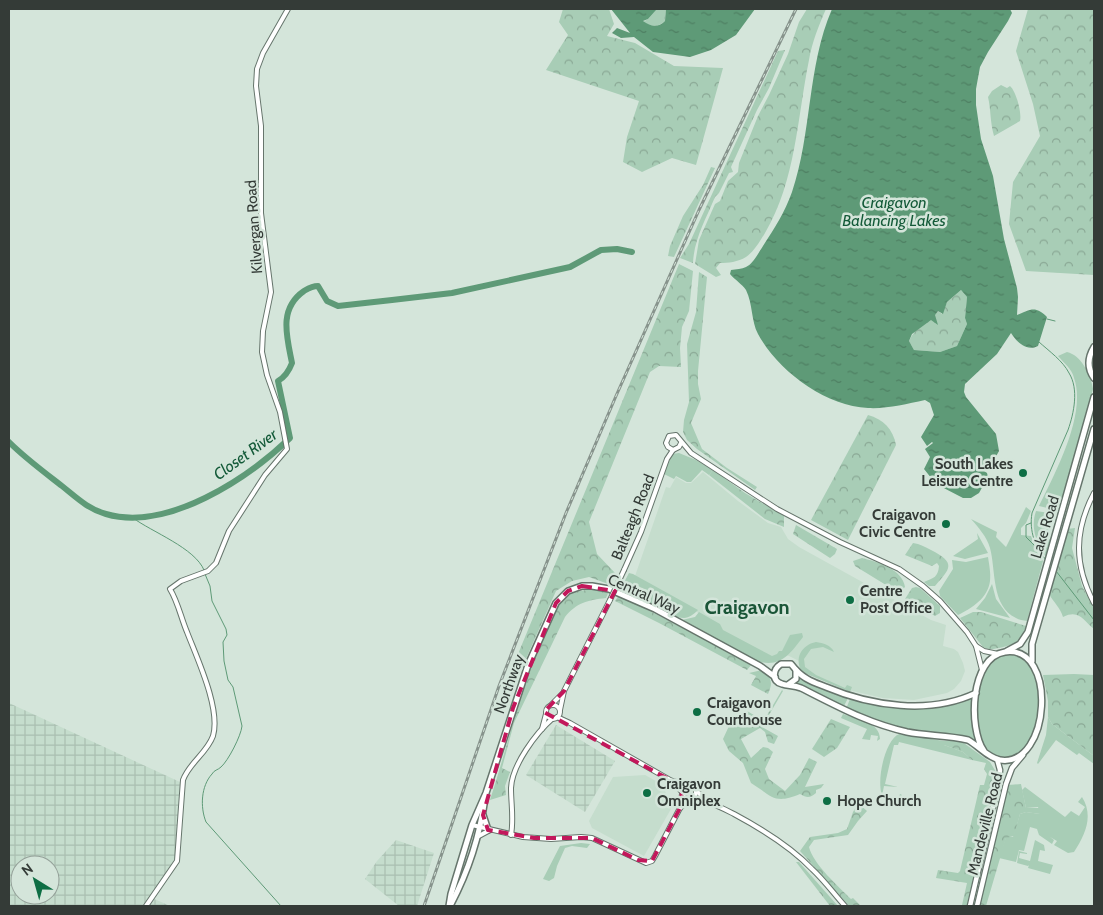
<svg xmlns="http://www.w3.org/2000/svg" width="1103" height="915" font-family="Cabin,sans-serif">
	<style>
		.built { fill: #c5ddcd }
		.industrial { fill: url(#industrial-grid); fill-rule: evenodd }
		.grass { fill: #a8cdb6 }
		.forest { fill: url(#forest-crowns) }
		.water { fill: url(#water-ripples); fill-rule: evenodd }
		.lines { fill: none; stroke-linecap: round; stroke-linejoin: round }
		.stream { stroke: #5e9a77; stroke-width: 1 }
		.river { stroke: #5e9a77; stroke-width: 6 }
		.tertiary-casing { stroke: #66756c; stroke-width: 6 }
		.primary-casing { stroke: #66756c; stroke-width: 7 }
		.trunk-casing { stroke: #66756c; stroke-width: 8 }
		.tertiary { stroke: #fff; stroke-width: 4 }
		.primary { stroke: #fff; stroke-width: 4.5 }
		.trunk { stroke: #fff; stroke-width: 5 }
		.rail-casing { stroke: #87938c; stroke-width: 3 }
		.rail { stroke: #d4e5da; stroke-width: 1; stroke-dasharray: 4; stroke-linecap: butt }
		.tertiary-bridge-casing { stroke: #66756c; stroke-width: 6; stroke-linecap: butt }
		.tertiary-bridge { stroke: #fff; stroke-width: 4 }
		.marked { fill: none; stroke: #c2185b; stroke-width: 4; stroke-dasharray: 10 6; stroke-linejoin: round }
		.poi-dot { fill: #0d6e44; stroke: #d4e5da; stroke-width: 2 }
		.labels { text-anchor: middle; stroke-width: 5; stroke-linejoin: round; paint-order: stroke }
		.street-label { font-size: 15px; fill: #343b37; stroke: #d4e5da }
		.poi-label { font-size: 15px; font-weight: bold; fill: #343b37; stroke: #d4e5da; text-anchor: start }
		.water-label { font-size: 16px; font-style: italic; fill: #135a38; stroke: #d4e5da }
		.district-label { font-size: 20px; font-weight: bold; fill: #1a5537; stroke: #d4e5da }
	</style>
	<defs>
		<pattern id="industrial-grid" width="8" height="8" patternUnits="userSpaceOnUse" patternTransform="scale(1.25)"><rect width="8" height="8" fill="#c5ddcd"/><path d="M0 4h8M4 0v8" fill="none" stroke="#aabfb1"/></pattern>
		<pattern id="forest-crowns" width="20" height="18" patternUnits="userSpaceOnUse" patternTransform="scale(1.25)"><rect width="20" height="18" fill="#a8cdb6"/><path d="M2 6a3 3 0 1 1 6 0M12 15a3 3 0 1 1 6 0" fill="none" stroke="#8aa895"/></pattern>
		<pattern id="water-ripples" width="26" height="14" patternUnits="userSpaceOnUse" patternTransform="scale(1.25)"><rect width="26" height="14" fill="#5e9a77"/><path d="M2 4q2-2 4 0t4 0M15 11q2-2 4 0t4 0" fill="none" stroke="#4e7f62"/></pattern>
	</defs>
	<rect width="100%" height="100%" fill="#d4e5da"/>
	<g class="built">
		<polygon points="703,472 738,501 768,523 781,527 788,539 799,547 931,620 946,625 943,646 954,649 958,652 963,663 965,671 961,681 954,689 947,693 914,700 883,698 848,690 804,671 801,662 787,655 777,659 725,634 719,625 635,576 666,487 670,488 676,477 686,483 691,483"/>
		<polygon points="645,775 663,785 671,809 644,856 592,828 589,821 613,777"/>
	</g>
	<g class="industrial">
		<path d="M9 703 180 782 175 858 166 874 150 897 170 906H9ZM20 865H50V895H20Z"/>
		<polygon points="556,725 615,761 585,812 526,775"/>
		<polygon points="396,840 434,853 417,906 399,906 365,879 377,861"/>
	</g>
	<g class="grass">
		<path d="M1067 352C1081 355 1091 375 1093 389L1060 511 1039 506C1055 473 1087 414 1074 378 1072 369 1064 363 1058 356Z"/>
		<polygon points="679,453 696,460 713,470 709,475 702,470 691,482 687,482 676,476 674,479 664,474 672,454"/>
		<path d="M1026 507 1031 511 1026 523 1021 528V535L1031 536 1037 552 1043 561 1027 621C1023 620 1019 620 1016 618 991 606 996 570 990 548 987 537 978 527 971 519L997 532 996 537 1006 547Z"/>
		<path d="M1036 511 1050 513 1048 538 1051 540 1047 558C1037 545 1030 528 1036 511Z"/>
		<polygon points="977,533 988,553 965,559 953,556 978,539"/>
		<path d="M988 557C989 564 991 573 990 581 988 598 972 608 958 615L940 596 939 591 953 569 952 560 966 562Z"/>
		<path d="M629 573 633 574 698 610C694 614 689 618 684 618 669 618 635 598 620 590Z"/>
		<polygon points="992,584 996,599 1010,618 976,609 985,598"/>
		<path d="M699 612 720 624 723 630 772 656 777 654 779 651H782L790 635 802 633 803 637C789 655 781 668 756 661L682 620 695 617Z"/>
		<path d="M816 642C823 643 831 645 834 652L823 647 811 649 804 659 805 667 816 675 845 688 847 685 852 687 850 692 802 672C794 659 801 645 816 642Z"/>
		<path d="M1003 655C1047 649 1042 717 1029 743 1024 754 1009 760 997 756 970 747 974 686 987 666 991 661 997 658 1003 655Z"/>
		<polygon points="798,677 809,683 848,698 843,708 794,683"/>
		<path d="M973 695 972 720 975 741C956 733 934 734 913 730 890 725 868 718 846 709L850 699C883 708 944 715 973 695Z"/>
		<path d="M843 714C858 720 880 722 880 739L877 741 878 736 871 735 870 740 862 739 867 729 841 718Z"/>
		<polygon points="1048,717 1052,724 1094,756 1094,764 1079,753 1077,755 1056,740 1038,764 1037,763 1046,735"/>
		<path d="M899 734 944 741V745L963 752 972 760 899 742 898 745H894L885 784 898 787 884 786 882 796C885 801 893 802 898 800L900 794 902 795C899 801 893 804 886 802 873 791 884 740 899 734Z"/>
		<path d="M1025 787 1065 817 1071 811 1079 816 1085 807 1078 802 1082 797C1094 816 1085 835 1074 852L1068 853 1054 845 1057 841 1050 837 1054 840 1052 844 1039 835 1037 829 1030 827 1024 851 1019 850 1016 862 999 858 1006 837H1013L1020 814 1026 812 1040 814 1038 807 1026 808 1022 790Z"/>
		<polygon points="1035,840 1044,845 1045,851 1040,850 1038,861 1053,865 1050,874 1028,868 1029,865 1028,866 1017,863 1019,851 1027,853 1027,854 1020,853 1019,858 1030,861"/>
		<polygon points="581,843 590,844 587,848 572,846 565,848 557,866 554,878 549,881 543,879 560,846"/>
	</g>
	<g class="forest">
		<polygon points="563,9 609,9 614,24 607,36 635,43 674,66 723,68 696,165 672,158 642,172 623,162 627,137 639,101 546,70 568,35 559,22"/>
		<path d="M657 9H666L665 21C657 28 651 27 643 22L648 19Z"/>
		<path d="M807 9H826C819 25 812 42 809 60 797 119 796 180 765 233 760 241 754 252 746 257 738 262 728 263 720 263L716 268 721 275 716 277 695 264 699 240 715 204 720 201 728 181 738 172 739 163 758 116 769 95 788 54 799 22Z"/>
		<polygon points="1028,9 1094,9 1094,275 1026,271 1009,224 1013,182 1040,136 1033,104 1016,51"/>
		<path d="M785 50 769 88 757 110 731 167 733 172 729 173 719 193 715 197C706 219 694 239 693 263L680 258 689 244 778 51Z"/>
		<path d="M1001 85 1007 88 1010 86C1016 91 1022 113 1020 121L994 136C990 122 991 110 988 97L992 91Z"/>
		<polygon points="711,167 715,168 674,257 668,256 670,246 683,216 703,185"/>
		<polygon points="679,264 693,271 689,311 682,327 680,348 681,367 659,366 650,372 589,522 597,554 616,574 611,585 589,577 572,581 556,591 521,670 514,671 504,688"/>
		<polygon points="699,272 707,277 698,371 698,384 701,399 691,423 702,449 727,468 757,487 755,490 697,449 687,440 683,432 684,420 689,402 687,344 696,312"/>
		<path d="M961 290 967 297 965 318 967 324 957 346 940 352 914 350 909 341C914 328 929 321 938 311L942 314 947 302Z"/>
		<path d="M868 415C883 419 893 429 896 445L848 540 811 520Z"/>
		<polygon points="713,470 745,493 784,516 784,527 765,519 709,475"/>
		<polygon points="796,525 837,549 835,554 830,558 793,534"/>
		<path d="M1075 528 1072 548 1082 586 1094 608V629C1083 621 1080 609 1063 617 1060 607 1054 603 1049 594L1067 529Z"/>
		<path d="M913 543C920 544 925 547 931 550 956 563 951 568 935 586H929L924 582C934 578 938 577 939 566L937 563 932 566 905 555Z"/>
		<path d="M862 558C878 562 902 569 905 587L899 593 855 566 853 561Z"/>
		<polygon points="916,587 920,588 940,606 940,613 935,616 905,599 912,588"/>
		<path d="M603 589 609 591 606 598C588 600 576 603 565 617L514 723 502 768 510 772 505 786 506 795 490 800C508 745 520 689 543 636 548 625 553 611 560 601 570 589 589 590 603 589Z"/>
		<polygon points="619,595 752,664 747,670 659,623 615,601"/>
		<path d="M973 612H981L1026 626C1021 641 1015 645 999 648 993 649 989 650 983 647L960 618Z"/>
		<path d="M762 670C772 677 773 683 768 694L751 685 756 676 749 673Z"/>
		<polygon points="1074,674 1094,675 1094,756 1052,724 1048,717 1048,701 1043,675"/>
		<path d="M782 690 783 691 762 727 778 736 774 744 768 742 765 732 760 728 741 739 751 758 763 747 768 748 773 752 765 769 769 779 785 791 800 775 809 758 817 762 805 787 824 784 821 788 816 790V793C810 798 807 798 800 794 774 805 772 796 751 783L743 763 729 751 723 739 729 726 747 711 759 718 766 717Z"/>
		<polygon points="831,719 850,727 837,748 824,757 812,749"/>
		<polygon points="944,741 961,741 990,762 996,772 995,784 988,815 981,829 983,837 967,905 962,905 967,883 936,878 938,870 958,873 960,871 980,785 984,785 987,774 984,769 986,763 972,760 963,752 944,745"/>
		<polygon points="1021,784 1026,808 1042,808 1043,811 1040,814 1026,812 1020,814 1014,836 1006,838 986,906 979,906 1008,785"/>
		<path d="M858 803 867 811 858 821 848 835 814 840 809 847C813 864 839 887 851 899L853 898 860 905 849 906 800 851 810 837 838 833 847 829 853 812Z"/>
		<polygon points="796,862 799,862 838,906 830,906"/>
	</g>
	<g class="water">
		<path d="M611 9H657L648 19 643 21C651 27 658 28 665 21L666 9H755L736 35 711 50 690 57 653 52 634 37 621 38 612 33 617 28 630 33Z"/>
		<path d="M832 9H1010L1012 13 1008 21 988 52 980 67 976 89V105L981 139 993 176 1004 239 1017 288 1018 297 1017 315C1030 310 1035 305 1047 317L1038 346C1026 352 1017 342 1011 333L997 354 965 384 964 392 966 397 996 434 999 451 989 469 982 466 980 467 981 469 987 473 988 477 979 493 971 498H963L936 484 924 469 930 457 925 449 933 443 932 442 927 446 921 437 934 415 930 403 925 400C906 404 887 409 868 408 825 406 778 371 758 334 751 321 753 304 746 290 742 284 735 280 730 274L731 270C736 269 742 269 746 267 753 264 759 252 763 246 774 229 785 212 792 192 812 133 807 67 832 9ZM961 290 967 297 965 318 967 324 957 346 940 352 914 350 909 341 912 334 931 320 938 325 935 315 938 311 943 314 947 302Z"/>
	</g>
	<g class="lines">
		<g class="stream">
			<polyline points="1047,319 1055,321"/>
			<path d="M1039 342C1049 351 1063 361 1069 373 1079 389 1074 413 1068 430L1032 513C1029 531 1035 548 1047 561"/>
			<path d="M133 518C152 532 195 548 204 570"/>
			<polyline points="1031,523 1026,525 1026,537 1038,549"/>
			<polyline points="1056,571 1094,620"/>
			<path d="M205 574 210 586 212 601 226 629 227 635 223 642 224 661 228 680 233 687 242 726C241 736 228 761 221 767 218 770 214 770 212 774 201 786 200 807 206 822L281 906"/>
		</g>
		<path class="river" d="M9 442C25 458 44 472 62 486 77 498 88 509 106 514 168 532 248 478 290 438L278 381C285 377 289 371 292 363 287 337 278 309 304 291 309 288 312 286 318 286L327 301 338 306 392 300 452 293 570 267 601 250 617 249 632 252"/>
		<defs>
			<g id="tertiary">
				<polyline points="681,443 679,447 673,450 668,447 666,443 669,436 676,435 691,453 777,509 840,542 899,569 923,586 940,601 967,632 976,646 982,670"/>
				<path d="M1094 493C1074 531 1074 565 1094 603"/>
				<polyline points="624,570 641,532 667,459 673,450"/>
				<polyline points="976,646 984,651 998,654"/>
				<polyline points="552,704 563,693"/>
				<circle cx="553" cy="712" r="7"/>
				<polyline points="560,710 564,691 610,600"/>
				<polyline points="557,717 570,723 672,781 688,785"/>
				<polyline points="542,729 546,714"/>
				<polyline points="672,781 682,792"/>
				<circle cx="689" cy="792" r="7"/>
				<polyline points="696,790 706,801"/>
				<path d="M691 799C707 800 720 807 734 814 762 829 790 846 812 869 824 880 834 894 845 906"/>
				<polyline points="680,808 682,794"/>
				<polyline points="472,825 523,837 551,839 581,837 592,838 646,863 652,861 655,856 680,808 690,799"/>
				<path d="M511 835C514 819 511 804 511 788 512 765 536 733 553 718"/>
				<polyline points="477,837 490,830"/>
				<path d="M146 906 177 861 183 780C189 763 207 753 213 736 221 709 197 658 187 632 181 618 178 602 170 589L181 581 208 571 216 563 229 531 265 475 287 449 280 412 267 375 262 352 263 331 271 292 261 213V126L256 86 257 69 263 53 288 9"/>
			</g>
			<g id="primary">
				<polyline points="970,906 999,781 1000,770 997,759"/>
				<polyline points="977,906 1006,784 1012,768 1023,755"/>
			</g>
			<g id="trunk">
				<path d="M1094 347C1088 357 1087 368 1094 378"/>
				<polyline points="1007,651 1020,644 1028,632 1094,397"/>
				<polyline points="1032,661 1032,644 1094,429"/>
				<path d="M796 670C804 679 815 683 826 687 871 706 930 715 976 693"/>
				<path d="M789 684 796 679V670L791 664H781C773 669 771 681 782 684 788 686 794 685 801 688 837 706 867 723 907 732 927 736 948 735 968 740 979 746 988 758 1000 760 1051 768 1058 644 1005 652 970 657 968 728 984 751"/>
				<polyline points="483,815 488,830"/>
				<path d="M451 904C468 872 480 834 485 798"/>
				<polyline points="449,906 451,894 472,825 486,793 528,665 556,603 568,591 582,586 592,586 609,589 655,609 760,666 775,677"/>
			</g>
		</defs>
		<use href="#tertiary" class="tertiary-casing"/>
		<use href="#primary" class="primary-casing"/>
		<use href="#trunk" class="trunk-casing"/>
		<use href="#tertiary" class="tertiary"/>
		<use href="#primary" class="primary"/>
		<use href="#trunk" class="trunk"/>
		<defs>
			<polyline id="rail" points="424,906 499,686 566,513 616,396 699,210 796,9"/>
		</defs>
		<use href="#rail" class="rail-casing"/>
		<use href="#rail" class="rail"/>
		<defs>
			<polyline id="tertiary-bridge" points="610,600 624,570"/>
		</defs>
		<use href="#tertiary-bridge" class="tertiary-bridge-casing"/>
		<use href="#tertiary-bridge" class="tertiary-bridge"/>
	</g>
	<path class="marked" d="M582 586 615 591 564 691 544 712 672 781 682 792 680 808 652 861 638 860 592 838H534L488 830 483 815 513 708 556 603 568 591Z"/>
	<g class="poi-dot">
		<circle cx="1023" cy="473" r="5"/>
		<circle cx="946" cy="524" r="5"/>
		<circle cx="850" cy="600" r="5"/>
		<circle cx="697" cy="712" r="5"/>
		<circle cx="647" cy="793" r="5"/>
		<circle cx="827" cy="801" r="5"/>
	</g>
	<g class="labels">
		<g class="street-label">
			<text transform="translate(254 227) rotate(-94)" y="5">Kilvergan Road</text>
			<text transform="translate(633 517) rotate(-68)" y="5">Balteagh Road</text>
			<text transform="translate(1045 527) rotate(-73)" y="5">Lake Road</text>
			<text transform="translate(644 594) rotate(24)" y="5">Central Way</text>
			<text transform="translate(509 684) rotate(-70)" y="5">Northway</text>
			<text transform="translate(985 824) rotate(-76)" y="5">Mandeville Road</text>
		</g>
		<g class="poi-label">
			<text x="1013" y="469" text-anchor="end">South Lakes<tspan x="1013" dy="17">Leisure Centre</tspan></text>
			<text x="936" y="520" text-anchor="end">Craigavon<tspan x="936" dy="17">Civic Centre</tspan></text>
			<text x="860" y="596">Centre<tspan x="860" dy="17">Post Office</tspan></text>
			<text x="707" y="708">Craigavon<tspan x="707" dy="17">Courthouse</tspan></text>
			<text x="657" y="789">Craigavon<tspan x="657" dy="17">Omniplex</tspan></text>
			<text x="837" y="806">Hope Church</text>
		</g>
		<g class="water-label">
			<text x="894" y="208">Craigavon<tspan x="894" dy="18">Balancing Lakes</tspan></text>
			<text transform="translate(245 454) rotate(-36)" y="6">Closet River</text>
		</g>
		<g class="district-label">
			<text x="747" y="614">Craigavon</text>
		</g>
	</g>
	<rect width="1103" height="915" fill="none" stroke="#343b37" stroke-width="20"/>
	<g transform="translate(35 880) rotate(323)"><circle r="24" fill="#d4e5da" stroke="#94a199"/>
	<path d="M0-4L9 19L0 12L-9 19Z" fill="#0d6e44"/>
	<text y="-8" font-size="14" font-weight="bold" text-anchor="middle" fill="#343b37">N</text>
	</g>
</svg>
